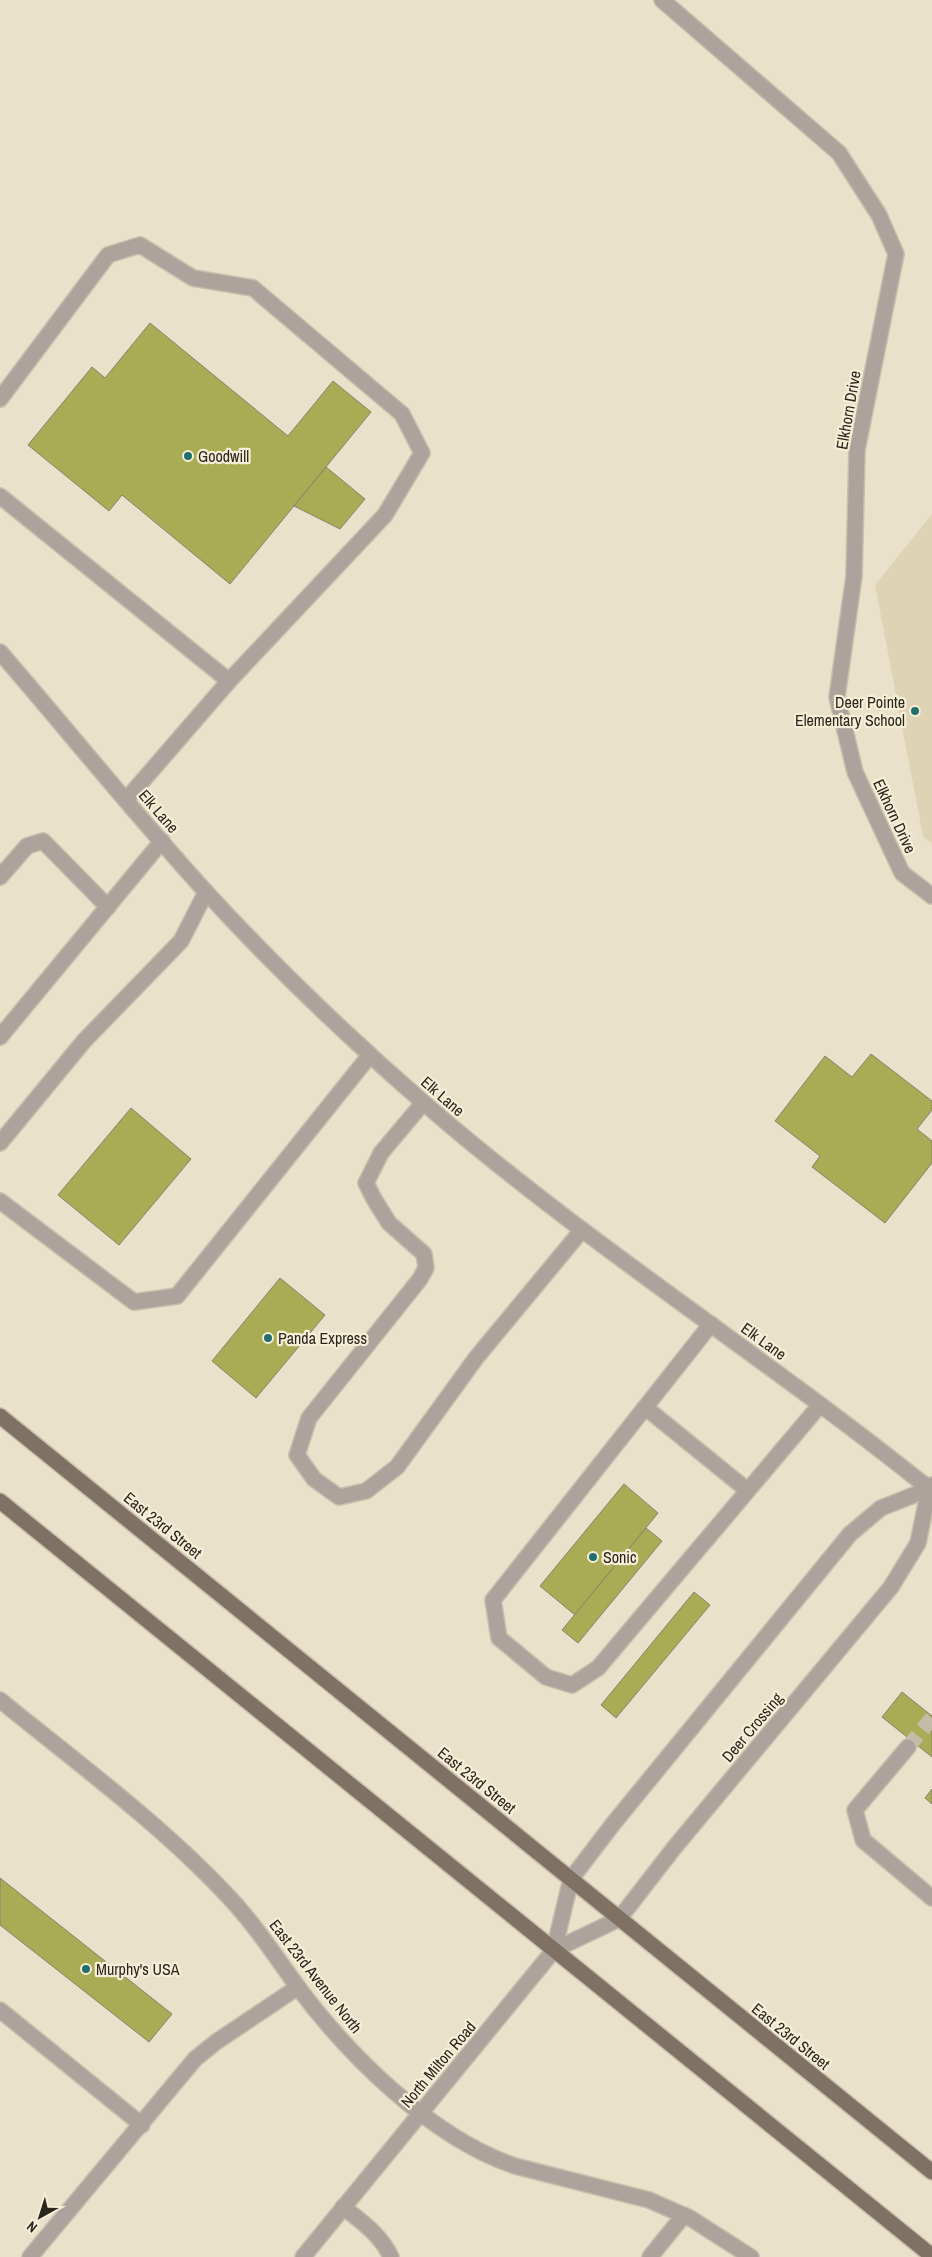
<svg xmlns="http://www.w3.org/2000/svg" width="932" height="2257" font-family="'Archivo Narrow',sans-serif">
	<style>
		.built { fill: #dfd3b6 }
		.building { fill: #a9ac54; stroke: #83846f }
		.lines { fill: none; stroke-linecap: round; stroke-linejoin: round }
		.minor-tunnel { stroke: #c3bca8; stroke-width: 15; stroke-dasharray: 15 8; stroke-linecap: butt }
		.minor-casing { stroke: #c7bfab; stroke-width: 18 }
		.major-casing { stroke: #c7bfab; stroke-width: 18 }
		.minor { stroke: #aca49c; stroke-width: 15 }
		.major { stroke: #7f7163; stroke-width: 15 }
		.poi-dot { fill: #226d6f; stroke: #f7eed7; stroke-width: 2 }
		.labels { text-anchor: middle; stroke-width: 4.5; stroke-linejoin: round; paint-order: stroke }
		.street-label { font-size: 16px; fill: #2a261e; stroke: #f7eed7 }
		.poi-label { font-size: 16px; fill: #2a261e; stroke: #f7eed7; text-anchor: start }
	</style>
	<rect width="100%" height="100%" fill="#e9e1ca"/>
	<polygon class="built" points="932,514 932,844 923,836 875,585"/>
	<g class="building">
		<polygon points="150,323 288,436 333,381 371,412 230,584 122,495 109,511 28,445 92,367 105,378"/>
		<polygon points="326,467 365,499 340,529 294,506"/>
		<polygon points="871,1054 932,1101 932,1110 917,1129 932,1141 932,1163 885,1223 812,1167 820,1156 775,1121 825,1056 852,1077"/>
		<polygon points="131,1108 191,1159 119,1245 58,1195"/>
		<polygon points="280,1278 325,1315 256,1398 212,1361"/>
		<polygon points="624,1484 658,1513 575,1615 540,1586"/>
		<polygon points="646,1528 662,1541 578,1643 562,1630"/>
		<polygon points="694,1592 710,1605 616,1718 601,1705"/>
		<polygon points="902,1692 932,1716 932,1757 882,1717"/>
		<polygon points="932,1789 932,1804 925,1798"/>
		<polygon points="0,1878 172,2014 149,2042 0,1925"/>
	</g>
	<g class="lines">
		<polyline class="minor-tunnel" points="908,1747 932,1718"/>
		<defs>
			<g id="minor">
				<polyline points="662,0 839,153 879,215 896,254 857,450 854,576 837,697 855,772 902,873 932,896"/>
				<polyline points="0,399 108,255 140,245 193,278 253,288 402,414 422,453 385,515 229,681"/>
				<polyline points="0,496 229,681 126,800"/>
				<path d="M0 652C69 732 135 814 206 892 274 966 348 1037 424 1103 585 1243 766 1357 932 1491"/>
				<polyline points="0,877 27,846 43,841 108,907"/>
				<polyline points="0,1037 162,841"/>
				<polyline points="423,1103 381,1153 366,1183 374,1199 389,1223 424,1254 426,1268 420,1279 309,1418 297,1455 314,1479 339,1497 366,1491 397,1467 476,1358 582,1230"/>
				<polyline points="0,1143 84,1041 181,941 206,892"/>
				<polyline points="0,1201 134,1302 177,1296 370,1055"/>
				<polyline points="711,1324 493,1600 499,1638 546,1677 572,1685 598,1668 820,1405"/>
				<polyline points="646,1408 747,1490"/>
				<path d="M0 1700C76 1762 158 1822 226 1894 253 1922 274 1954 297 1986 349 2056 432 2138 515 2166L649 2200 690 2218 751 2257"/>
				<polyline points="908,1747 855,1810 863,1840 932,1898"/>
				<polyline points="554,1950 619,1919 674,1848 891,1587 918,1543 929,1489 932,1485"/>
				<polyline points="0,2010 142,2125"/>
				<path d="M343 2207C362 2222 381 2235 391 2257"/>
				<polyline points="30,2257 195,2059 216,2042 298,1987"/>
				<polyline points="303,2257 554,1950 571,1879 613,1824 850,1534 881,1508 929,1489"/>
				<polyline points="650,2257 684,2215"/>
			</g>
			<g id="major">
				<polyline points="0,1416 932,2172"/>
				<polyline points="0,1501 932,2256"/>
			</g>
		</defs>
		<use href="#minor" class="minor-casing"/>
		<use href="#major" class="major-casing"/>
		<use href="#minor" class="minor"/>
		<use href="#major" class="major"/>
	</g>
	<g class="poi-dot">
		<circle cx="188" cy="456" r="5"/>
		<circle cx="915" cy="711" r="5"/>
		<circle cx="268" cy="1338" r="5"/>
		<circle cx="593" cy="1557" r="5"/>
		<circle cx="86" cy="1969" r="5"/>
	</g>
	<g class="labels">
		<g class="street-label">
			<text transform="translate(848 410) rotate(-80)" y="6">Elkhorn Drive</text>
			<text transform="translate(159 811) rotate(49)" y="6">Elk Lane</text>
			<text transform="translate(895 816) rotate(65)" y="6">Elkhorn Drive</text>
			<text transform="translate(443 1096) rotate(41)" y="6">Elk Lane</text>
			<text transform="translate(764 1341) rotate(36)" y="6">Elk Lane</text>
			<text transform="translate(163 1525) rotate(39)" y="6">East 23rd Street</text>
			<text transform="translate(752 1727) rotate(-50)" y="6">Deer Crossing</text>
			<text transform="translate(477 1780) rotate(39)" y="6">East 23rd Street</text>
			<text transform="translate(316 1976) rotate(52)" y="6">East 23rd Avenue North</text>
			<text transform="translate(791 2036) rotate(39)" y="6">East 23rd Street</text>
			<text transform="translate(438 2064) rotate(-50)" y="6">North Milton Road</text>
		</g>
		<g class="poi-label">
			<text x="198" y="462">Goodwill</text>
			<text x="905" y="708" text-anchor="end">Deer Pointe<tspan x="905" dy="18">Elementary School</tspan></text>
			<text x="278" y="1344">Panda Express</text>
			<text x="603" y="1563">Sonic</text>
			<text x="96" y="1975">Murphy's USA</text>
		</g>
	</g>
	<g transform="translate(40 2217) rotate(219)" stroke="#f7eed7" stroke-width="4" paint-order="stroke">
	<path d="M0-4L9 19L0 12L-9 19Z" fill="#2a261e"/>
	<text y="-8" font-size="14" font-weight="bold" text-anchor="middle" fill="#2a261e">N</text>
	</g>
</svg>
